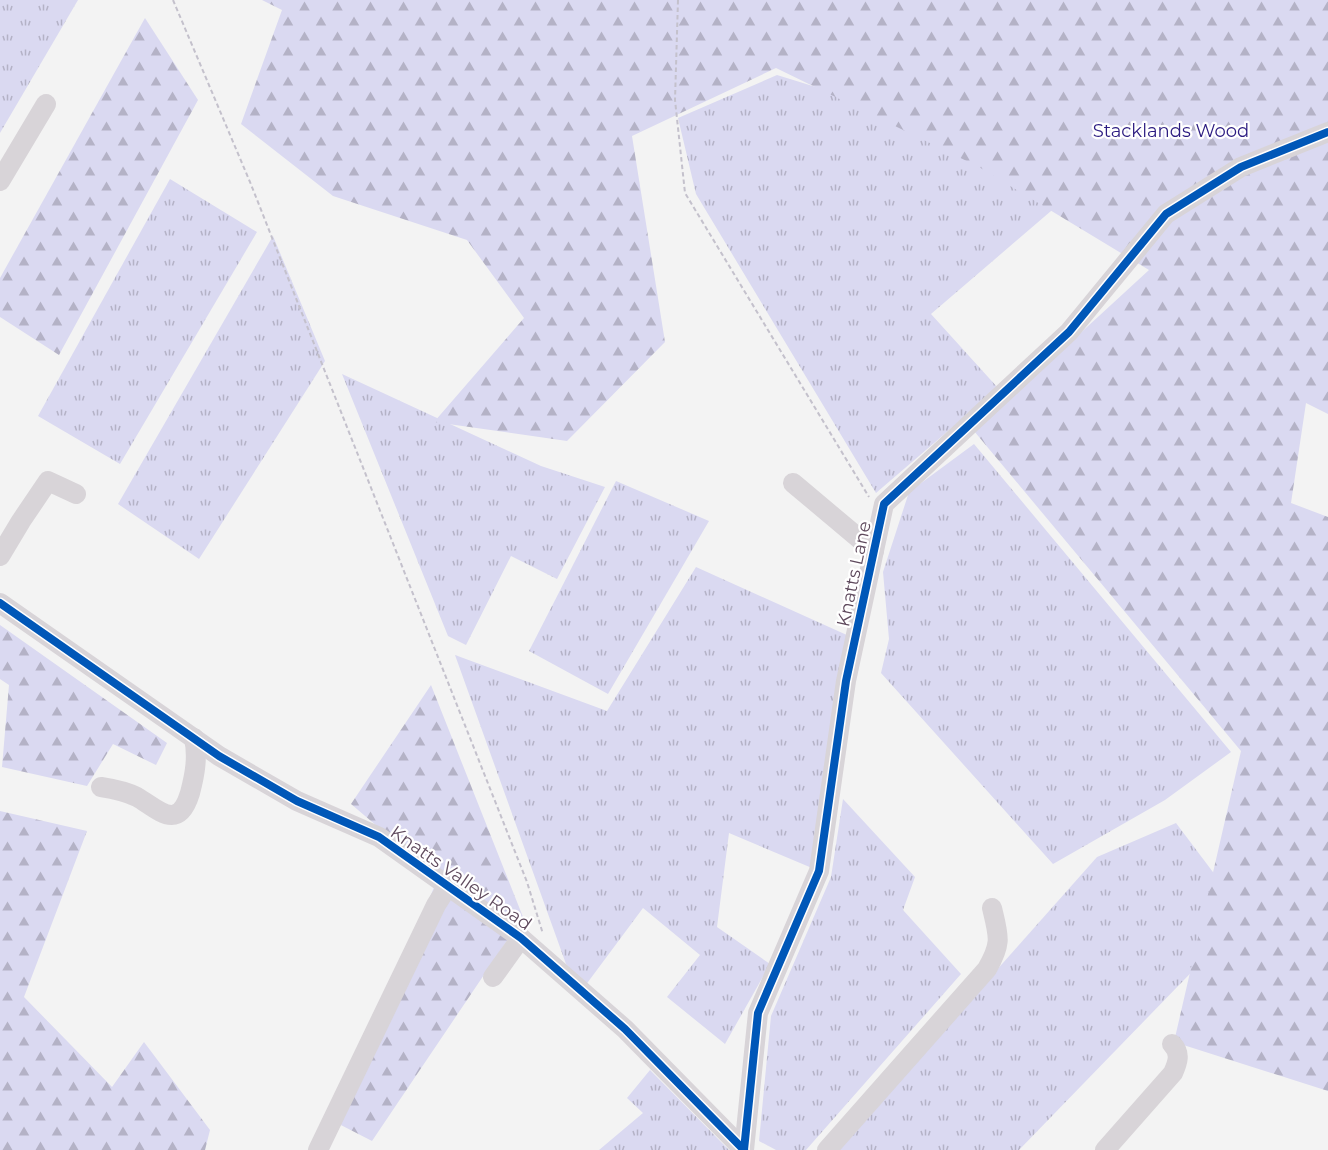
<svg xmlns="http://www.w3.org/2000/svg" width="1328" height="1150" font-family="Montserrat,sans-serif">
	<style>
		.grass { fill: url(#grass-tufts) }
		.forest { fill: url(#forest-firs) }
		.lines { fill: none; stroke-linecap: round; stroke-linejoin: round }
		.path { stroke: #c4c1cc; stroke-width: 2; stroke-dasharray: 4.5 3; stroke-linecap: butt }
		.minor { stroke: #d8d4d8; stroke-width: 20 }
		.cycleway-casing { stroke: #fff; stroke-width: 11 }
		.cycleway { stroke: #0057b8; stroke-width: 8 }
		.labels { text-anchor: middle; stroke-width: 4.5; stroke-linejoin: round; paint-order: stroke }
		.park-label { font-size: 18px; fill: #2b1b81; stroke: #fff }
		.street-label { font-size: 18px; fill: #5f4a5d; stroke: #fff }
	</style>
	<defs>
		<pattern id="grass-tufts" width="24" height="20" patternUnits="userSpaceOnUse" patternTransform="scale(1.5)"><rect width="24" height="20" fill="#dad9f1"/><path d="M3 7l-1-3M5 7V3M7 7l1-3M15 17l-1-3M17 17v-4M19 17l1-3" fill="none" stroke="#b4b2c6"/></pattern>
		<pattern id="forest-firs" width="22" height="20" patternUnits="userSpaceOnUse" patternTransform="scale(1.5)"><rect width="22" height="20" fill="#dad9f1"/><path d="M5 1l3.5 6h-7zM16 11l3.5 6h-7z" fill="#b4b2c6"/></pattern>
	</defs>
	<rect width="100%" height="100%" fill="#f3f3f3"/>
	<g class="grass">
		<polygon points="0,0 78,0 0,133"/>
		<polygon points="777,75 871,104 1065,199 931,314 998,388 876,493 696,194 678,118"/>
		<polygon points="170,179 257,232 120,464 38,416"/>
		<polygon points="273,236 325,361 199,559 118,504"/>
		<polygon points="342,374 541,466 605,487 557,579 511,556 466,645 448,636"/>
		<polygon points="974,444 1231,752 1165,800 1053,864 881,673 889,639 883,572 909,492"/>
		<polygon points="616,481 709,521 608,694 529,651"/>
		<polygon points="696,567 849,636 812,868 729,833 717,927 770,964 725,1044 667,997 700,955 643,908 585,986 566,964 455,655 607,711"/>
		<polygon points="843,799 915,877 903,910 961,974 806,1150 776,1150 759,1141 771,1016 831,877"/>
		<polygon points="1176,823 1246,916 1019,1150 837,1150 1097,857"/>
		<polygon points="650,1070 729,1150 599,1150 643,1113 627,1098"/>
	</g>
	<g class="forest">
		<polygon points="262,0 1328,0 1328,414 1306,403 1291,503 1328,517 1328,1091 1174,1042 1241,751 974,431 1149,270 979,167 776,68 632,136 665,342 567,441 434,422 524,318 467,240 333,196 241,124 282,10"/>
		<polygon points="145,18 198,100 59,355 0,317 0,278"/>
		<polygon points="0,625 167,743 156,765 113,744 87,786 2,767 9,685 0,679"/>
		<polygon points="431,685 523,917 372,1141 335,1122 438,878 351,804"/>
		<polygon points="0,811 87,831 24,997 112,1087 144,1042 210,1130 205,1150 0,1150"/>
	</g>
	<g class="lines">
		<g class="path">
			<polyline points="173,0 250,182 527,882 543,934"/>
			<polyline points="678,0 675,100 685,193 869,497"/>
		</g>
		<g class="minor">
			<polyline points="0,181 46,104"/>
			<polyline points="793,483 874,551"/>
			<polyline points="0,556 21,521 48,481 76,494"/>
			<polyline points="0,603 219,756 297,801 379,837 521,938 625,1029 744,1150"/>
			<path d="M101 787C114 789 125 791 137 797 159 810 178 832 190 793 195 774 198 757 194 738"/>
			<polyline points="493,977 521,938"/>
			<polyline points="318,1150 436,905 448,886"/>
			<polyline points="744,1150 758,1013 819,871 846,681 884,504 1069,332 1166,214 1241,167 1328,132"/>
			<path d="M827 1150 987 969C1002 943 999 937 992 908"/>
			<path d="M1105 1150 1173 1073C1178 1062 1181 1053 1172 1044"/>
		</g>
		<defs>
			<g id="cycleway">
				<polyline points="0,603 219,756 297,801 379,837 521,938 625,1029 744,1150"/>
				<polyline points="744,1150 758,1013 819,871 846,681 884,504 1069,332 1166,214 1241,167 1328,132"/>
			</g>
		</defs>
		<use href="#cycleway" class="cycleway-casing"/>
		<use href="#cycleway" class="cycleway"/>
	</g>
	<g class="labels">
		<g class="park-label">
			<text x="1171" y="137">Stacklands Wood</text>
		</g>
		<g class="street-label">
			<text transform="translate(854 574) rotate(-78)" y="6">Knatts Lane</text>
			<text transform="translate(461 878) rotate(35)" y="6">Knatts Valley Road</text>
		</g>
	</g>
</svg>
